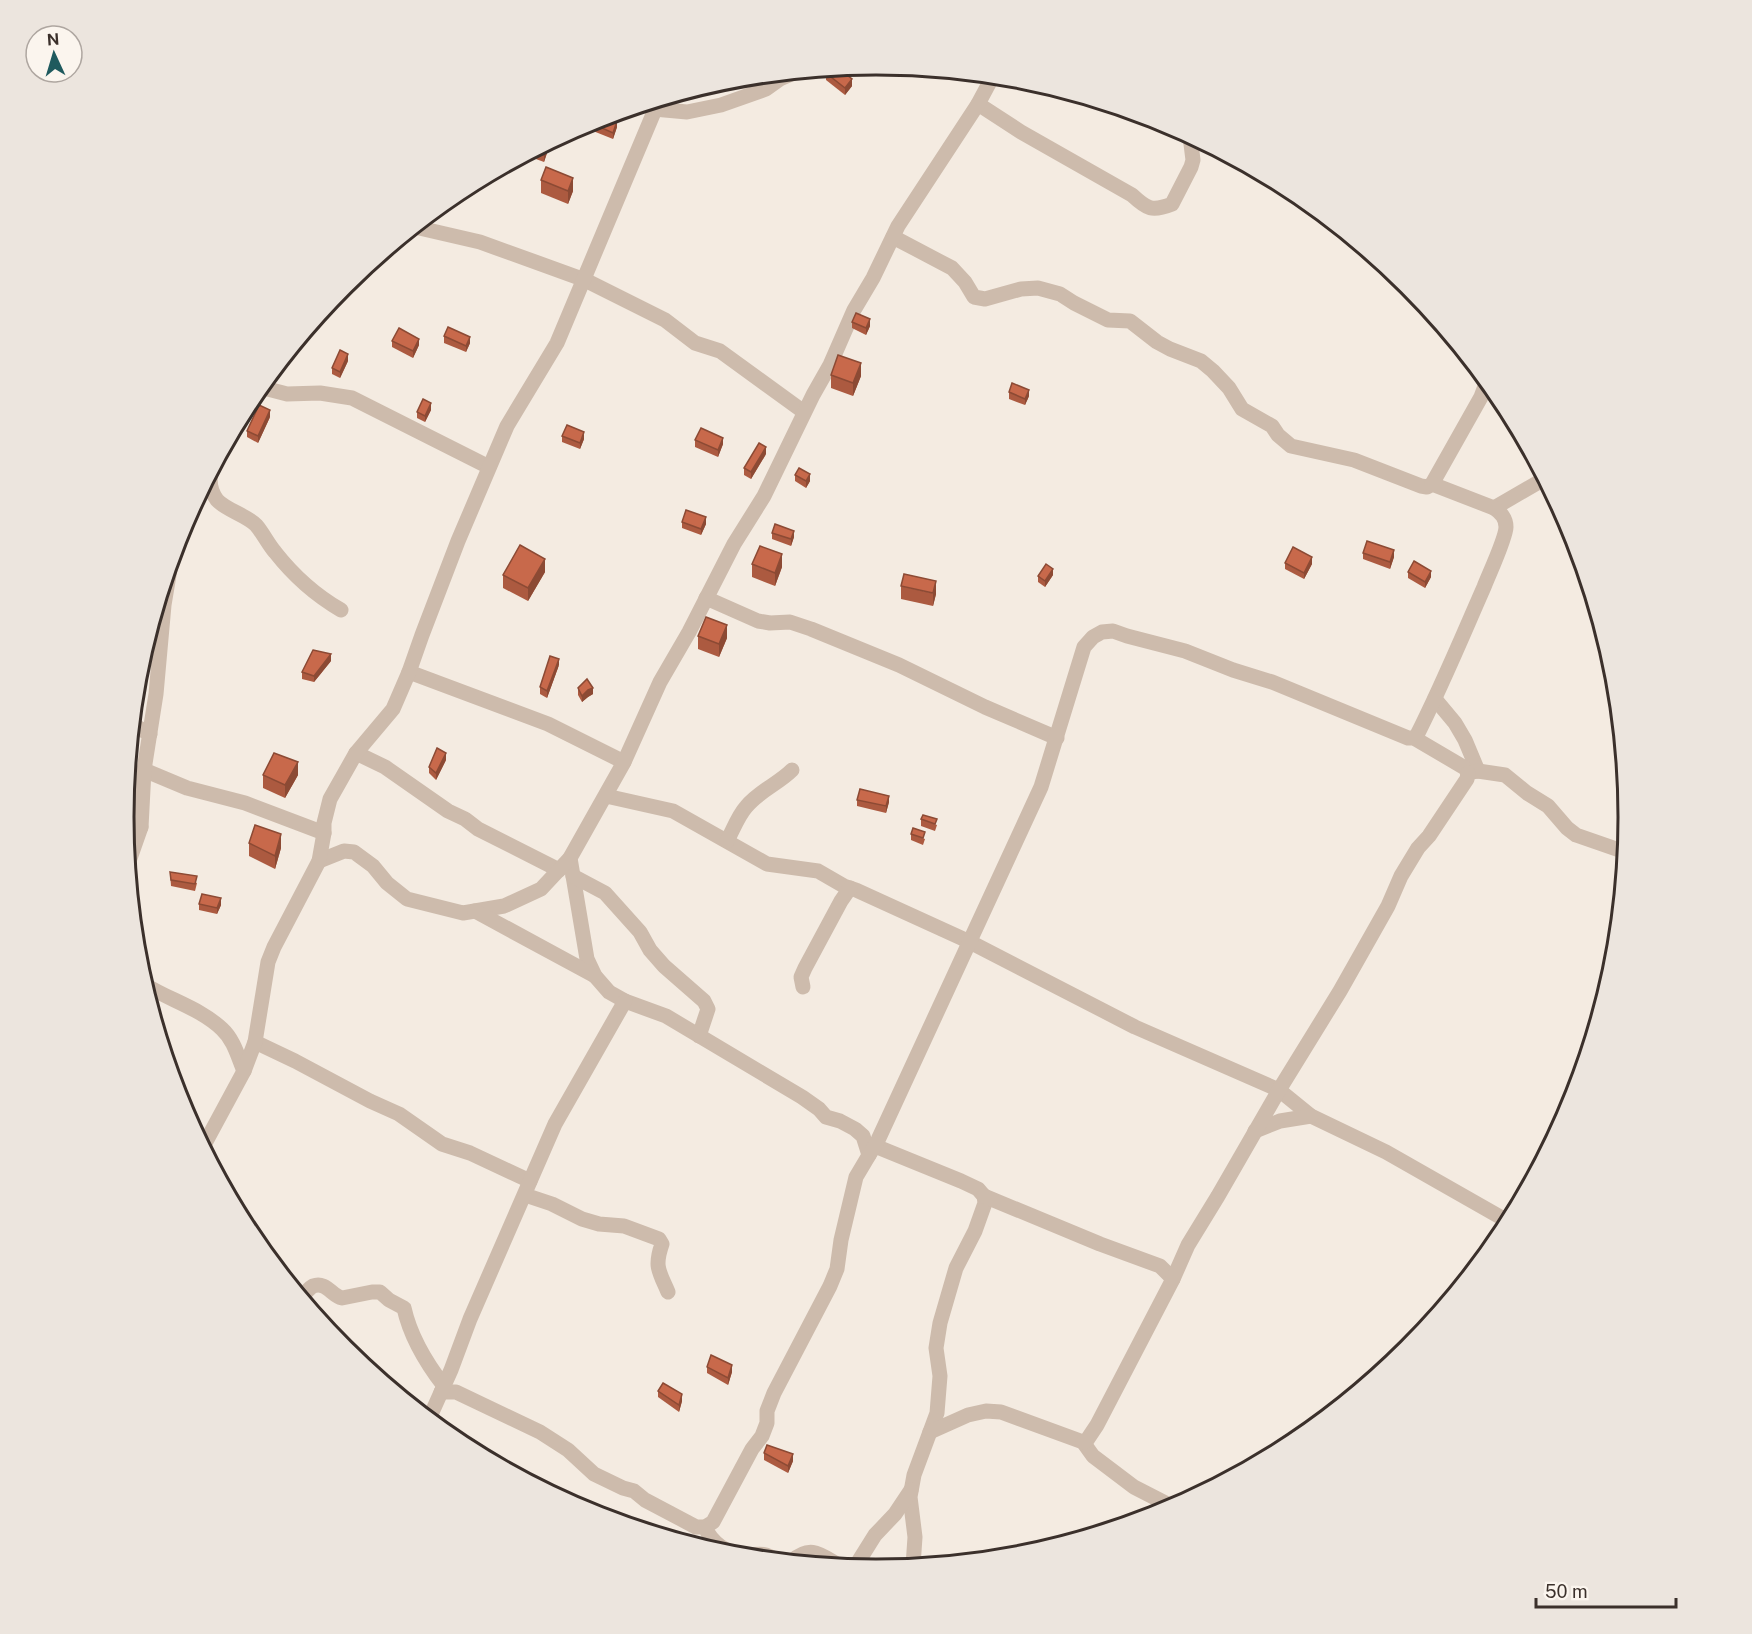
<svg xmlns="http://www.w3.org/2000/svg" width="1752" height="1634" font-family="'Public Sans',sans-serif">
	<style>
		.lines { fill: none; stroke-linecap: round; stroke-linejoin: round }
		.minor { stroke: #cdbbac; stroke-width: 15 }
		.wall { fill: #ac5a40 }
		.shaded-wall { fill: #8c4a34 }
		.building { fill: #c8694b; stroke: #8c4a34; stroke-width: 1.5 }
		.rim { fill: none; stroke: #3b302b; stroke-width: 3 }
	</style>
	<rect width="100%" height="100%" fill="#f4ebe1"/>
	<g class="lines">
		<g class="minor">
			<path d="M978 104 1021 132 1132 195C1147 209 1152 212 1172 204L1191 167 1193 160 1190 136"/>
			<polyline points="654,109 687,112 721,105 766,89 780,79 796,72"/>
			<polyline points="415,227 480,242 585,280 665,320 695,343 720,351 804,412"/>
			<polyline points="893,237 952,268 965,282 974,297 985,299 1021,289 1038,288 1060,294 1074,303 1108,320 1130,321 1157,342 1170,349 1201,361 1213,371 1229,388 1242,409 1272,426 1278,435 1291,446 1354,460 1421,486 1427,487 1432,484 1481,397 1487,381"/>
			<polyline points="260,387 287,394 320,393 352,398 489,467"/>
			<path d="M211 473C209 482 211 492 217 500 226 510 246 515 256 525 263 533 268 544 275 552 293 575 315 595 341 610"/>
			<polyline points="1494,508 1544,479"/>
			<polyline points="706,598 758,621 770,623 790,622 811,629 899,665 985,707 1057,738"/>
			<polyline points="409,672 548,724 624,762"/>
			<polyline points="1435,699 1455,723 1465,740 1478,771"/>
			<polyline points="133,725 150,734"/>
			<path d="M1414 738 1416 737C1441 688 1462 637 1484 587 1489 574 1506 538 1506 527 1506 518 1501 513 1494 508L1432 484"/>
			<polyline points="356,753 385,767 448,811 465,819 478,829 559,870"/>
			<polyline points="144,770 187,788 245,803 324,833"/>
			<polyline points="1468,773 1478,771 1505,775 1527,793 1548,806 1567,828 1576,835 1625,852"/>
			<polyline points="606,796 673,811 767,864 818,871 844,886 856,890 970,942 1135,1027 1279,1090 1311,1116 1386,1152 1509,1222"/>
			<polyline points="124,811 141,827"/>
			<path d="M727 841C733 830 738 816 746 807 759 791 778 784 792 770"/>
			<polyline points="570,858 587,959 595,976 609,992 625,1001 666,1016 802,1097 819,1109 826,1117 840,1121 855,1129 863,1136 869,1155"/>
			<polyline points="319,861 344,851 354,852 373,866 387,883 407,899 463,913 504,906 541,889 570,858 624,762 660,682 689,632 734,544 764,496 813,395 830,365 854,310 873,278 898,226 978,104 993,76"/>
			<polyline points="128,864 141,827 144,770 156,694 164,605 172,557"/>
			<polyline points="573,876 605,893 640,932 650,950 664,966 704,1001 708,1009 699,1036"/>
			<polyline points="475,911 595,976"/>
			<path d="M144 984C169 1000 200 1008 222 1029 234 1040 238 1057 244 1071"/>
			<polyline points="803,987 801,977 805,968 841,901 850,888"/>
			<polyline points="255,1042 295,1061 370,1101 399,1114 442,1144 470,1153 530,1181"/>
			<polyline points="1255,1131 1280,1121 1311,1116"/>
			<polyline points="875,1146 961,1181 978,1189 984,1196 985,1203 975,1231 956,1268 940,1323 936,1348 940,1376 937,1413 914,1475 910,1497 915,1537 913,1566"/>
			<polyline points="203,1147 244,1071 255,1042 268,962 274,947 319,861 324,833 324,823 330,799 356,753 393,709 409,672 422,635 458,541 507,426 557,343 659,100"/>
			<path d="M525 1195 552 1204 582 1219 599 1224 624 1226 659 1239 662 1244C654 1267 659 1271 668 1292"/>
			<polyline points="984,1196 1100,1244 1160,1266 1173,1279"/>
			<path d="M301 1297C305 1294 309 1288 313 1286 326 1281 332 1296 342 1298L372 1292H380L389 1300 404 1308C410 1335 427 1364 444 1386"/>
			<polyline points="441,1392 456,1392 540,1432 568,1450 594,1474 623,1488 634,1491 645,1500 696,1527 705,1527 713,1522 752,1449 762,1436 767,1423 767,1411 774,1393 830,1286 837,1269 841,1240 856,1177 878,1140 1041,787 1084,647 1093,637 1102,632 1113,631 1127,636 1185,651 1233,670 1272,682 1408,738 1414,738 1465,768 1468,773"/>
			<polyline points="429,1419 451,1370 470,1319 555,1124 625,1001"/>
			<polyline points="930,1432 968,1415 986,1411 1001,1412 1083,1442 1093,1456 1134,1487 1173,1507"/>
			<polyline points="1083,1442 1087,1440 1097,1425 1173,1279 1188,1245 1218,1196 1279,1090 1340,991 1388,906 1401,876 1418,848 1429,836 1467,779 1468,773"/>
			<path d="M705 1527C711 1542 727 1554 744 1555 760 1555 761 1551 777 1560"/>
			<path d="M792 1561C811 1544 821 1555 840 1566"/>
			<polyline points="855,1567 875,1535 895,1514 911,1490"/>
		</g>
	</g>
	<g class="wall">
		<polygon points="826,73 852,86 845,95 826,80"/>
		<polygon points="593,124 617,127 613,139 593,131"/>
		<polygon points="548,143 548,150 544,162 525,155"/>
		<polygon points="541,180 573,191 568,204 541,193"/>
		<polygon points="351,279 348,290 342,288 344,285"/>
		<polygon points="852,322 870,326 866,335 852,328"/>
		<polygon points="444,336 470,343 466,352 444,343"/>
		<polygon points="392,341 419,345 413,358 392,347"/>
		<polygon points="348,361 340,378 332,374 332,368"/>
		<polygon points="831,375 861,376 853,396 831,388"/>
		<polygon points="1009,392 1029,396 1025,405 1009,399"/>
		<polygon points="431,410 425,422 417,418 417,412"/>
		<polygon points="270,417 258,443 247,437 247,431"/>
		<polygon points="562,436 584,439 580,449 562,442"/>
		<polygon points="695,440 723,444 718,457 695,447"/>
		<polygon points="766,454 751,479 744,475 744,468"/>
		<polygon points="795,475 810,481 806,488 795,481"/>
		<polygon points="682,522 706,524 701,535 682,528"/>
		<polygon points="772,533 794,537 791,546 772,539"/>
		<polygon points="1363,553 1394,557 1390,569 1363,559"/>
		<polygon points="1285,563 1312,564 1304,579 1285,569"/>
		<polygon points="752,564 782,567 775,586 752,577"/>
		<polygon points="545,572 528,601 503,588 503,575"/>
		<polygon points="1408,572 1431,577 1425,588 1408,578"/>
		<polygon points="1053,575 1045,587 1038,582 1038,576"/>
		<polygon points="901,586 936,594 933,606 901,599"/>
		<polygon points="698,636 727,638 719,657 698,649"/>
		<polygon points="331,661 314,682 302,679 302,672"/>
		<polygon points="559,665 547,698 540,694 540,687"/>
		<polygon points="578,688 593,694 588,697 582,702 578,695"/>
		<polygon points="446,760 436,780 429,773 429,767"/>
		<polygon points="263,775 298,775 285,798 263,788"/>
		<polygon points="857,800 889,802 886,813 857,806"/>
		<polygon points="921,819 937,825 935,831 921,826"/>
		<polygon points="911,834 925,839 923,845 911,840"/>
		<polygon points="249,843 281,848 275,869 249,856"/>
		<polygon points="170,872 197,883 195,891 171,886"/>
		<polygon points="199,904 221,905 217,914 199,910"/>
		<polygon points="707,1367 732,1372 728,1385 707,1373"/>
		<polygon points="658,1391 682,1401 679,1412 658,1397"/>
		<polygon points="764,1453 793,1461 788,1473 764,1460"/>
	</g>
	<g class="shaded-wall">
		<polygon points="852,79 852,86 845,95 845,88"/>
		<polygon points="617,121 617,127 613,139 613,133"/>
		<polygon points="548,143 548,150 544,162 544,155"/>
		<polygon points="573,178 573,191 568,204 568,191"/>
		<polygon points="351,279 351,282 348,290 348,284"/>
		<polygon points="870,319 870,326 866,335 866,328"/>
		<polygon points="470,337 470,343 466,352 466,346"/>
		<polygon points="419,339 419,345 413,358 413,351"/>
		<polygon points="348,354 348,361 340,378 340,372"/>
		<polygon points="861,363 861,376 853,396 853,383"/>
		<polygon points="1029,390 1029,396 1025,405 1025,399"/>
		<polygon points="431,403 431,410 425,422 425,416"/>
		<polygon points="270,410 270,417 258,443 258,436"/>
		<polygon points="584,432 584,439 580,449 580,443"/>
		<polygon points="723,438 723,444 718,457 718,450"/>
		<polygon points="766,447 766,454 751,479 751,472"/>
		<polygon points="810,474 810,481 806,488 806,481"/>
		<polygon points="706,517 706,524 701,535 701,529"/>
		<polygon points="794,531 794,537 791,546 791,539"/>
		<polygon points="1394,550 1394,557 1390,569 1390,562"/>
		<polygon points="782,554 782,567 775,586 775,573"/>
		<polygon points="1312,557 1312,564 1304,579 1304,573"/>
		<polygon points="545,559 545,572 528,601 528,588"/>
		<polygon points="1053,569 1053,575 1045,587 1045,581"/>
		<polygon points="1431,571 1431,577 1425,588 1425,582"/>
		<polygon points="936,581 936,594 933,606 933,593"/>
		<polygon points="727,625 727,638 719,657 719,644"/>
		<polygon points="331,654 331,661 314,682 314,676"/>
		<polygon points="559,659 559,665 547,698 547,691"/>
		<polygon points="593,688 593,694 588,697 582,702 582,696 588,690"/>
		<polygon points="446,753 446,760 436,780 436,773"/>
		<polygon points="298,762 298,775 285,798 285,785"/>
		<polygon points="889,796 889,802 886,813 886,806"/>
		<polygon points="281,834 281,848 275,869 275,856"/>
		<polygon points="221,898 221,905 217,914 217,908"/>
		<polygon points="732,1365 732,1372 728,1385 728,1378"/>
		<polygon points="682,1394 682,1401 679,1412 679,1405"/>
		<polygon points="793,1454 793,1461 788,1473 788,1466"/>
	</g>
	<g class="building">
		<polygon points="838,68 852,79 845,88 826,73 829,69"/>
		<polygon points="604,117 617,121 613,133 593,124 595,120"/>
		<polygon points="548,143 544,155 533,151"/>
		<polygon points="546,167 573,178 568,191 541,180"/>
		<polygon points="856,313 870,319 866,328 852,322"/>
		<polygon points="448,327 470,337 466,346 444,336"/>
		<polygon points="399,328 419,339 413,351 392,341"/>
		<polygon points="340,350 348,354 340,372 332,368"/>
		<polygon points="838,355 861,363 853,383 831,375"/>
		<polygon points="1012,383 1029,390 1025,399 1009,392"/>
		<polygon points="423,399 431,403 425,416 417,412"/>
		<polygon points="259,405 270,410 258,436 247,431"/>
		<polygon points="567,425 584,432 580,443 562,436"/>
		<polygon points="701,428 723,438 718,450 695,440"/>
		<polygon points="759,443 766,447 751,472 744,468"/>
		<polygon points="799,468 810,474 806,481 795,475"/>
		<polygon points="686,510 706,517 701,529 682,522"/>
		<polygon points="775,524 794,531 791,539 772,533"/>
		<polygon points="1367,541 1394,550 1390,562 1363,553"/>
		<polygon points="520,545 545,559 528,588 503,575"/>
		<polygon points="760,546 782,554 775,573 752,564"/>
		<polygon points="1293,547 1312,557 1304,573 1285,563"/>
		<polygon points="1414,561 1431,571 1425,582 1408,572"/>
		<polygon points="1046,564 1053,569 1045,581 1038,576"/>
		<polygon points="904,574 936,581 933,593 901,586"/>
		<polygon points="706,617 727,625 719,644 698,636"/>
		<polygon points="313,650 331,654 314,676 302,672"/>
		<polygon points="550,656 559,659 547,691 540,687"/>
		<polygon points="587,679 593,688 588,690 582,696 578,688"/>
		<polygon points="437,748 446,753 436,773 429,767"/>
		<polygon points="274,753 298,762 285,785 263,775"/>
		<polygon points="860,789 889,796 886,806 857,800"/>
		<polygon points="923,815 937,819 935,824 921,819"/>
		<polygon points="255,825 281,834 275,856 249,843"/>
		<polygon points="913,828 925,832 923,838 911,834"/>
		<polygon points="170,872 197,876 195,884 171,880"/>
		<polygon points="202,894 221,898 217,908 199,904"/>
		<polygon points="711,1355 732,1365 728,1378 707,1367"/>
		<polygon points="663,1383 682,1394 679,1405 658,1391"/>
		<polygon points="767,1445 793,1454 788,1466 764,1453"/>
	</g>
	<path d="M0 0H1752V1634H0ZM134 817a742 742 0 1 1 1484 0a742 742 0 1 1-1484 0Z" fill="#ece5de" fill-rule="evenodd"/>
	<path class="rim" d="M134 817a742 742 0 1 1 1484 0a742 742 0 1 1-1484 0Z"/>
	<g transform="translate(54 54) rotate(356)"><circle r="28" fill="#fbf5ee" stroke="#aea6a0" stroke-width="1.5"/>
	<path d="M0-4.5L10 22L0 15L-10 22Z" fill="#1f5a5e"/>
	<text y="-9" font-size="16" font-weight="bold" text-anchor="middle" fill="#3b302b">N</text>
	</g>
	<path d="M1536 1598v9h140v-9" fill="none" stroke="#3b302b" stroke-width="3"/>
	<text x="1545" y="1598" font-size="18" fill="#3b302b" stroke="#fbf5ee" stroke-width="4.5" paint-order="stroke">50 m</text>
</svg>
